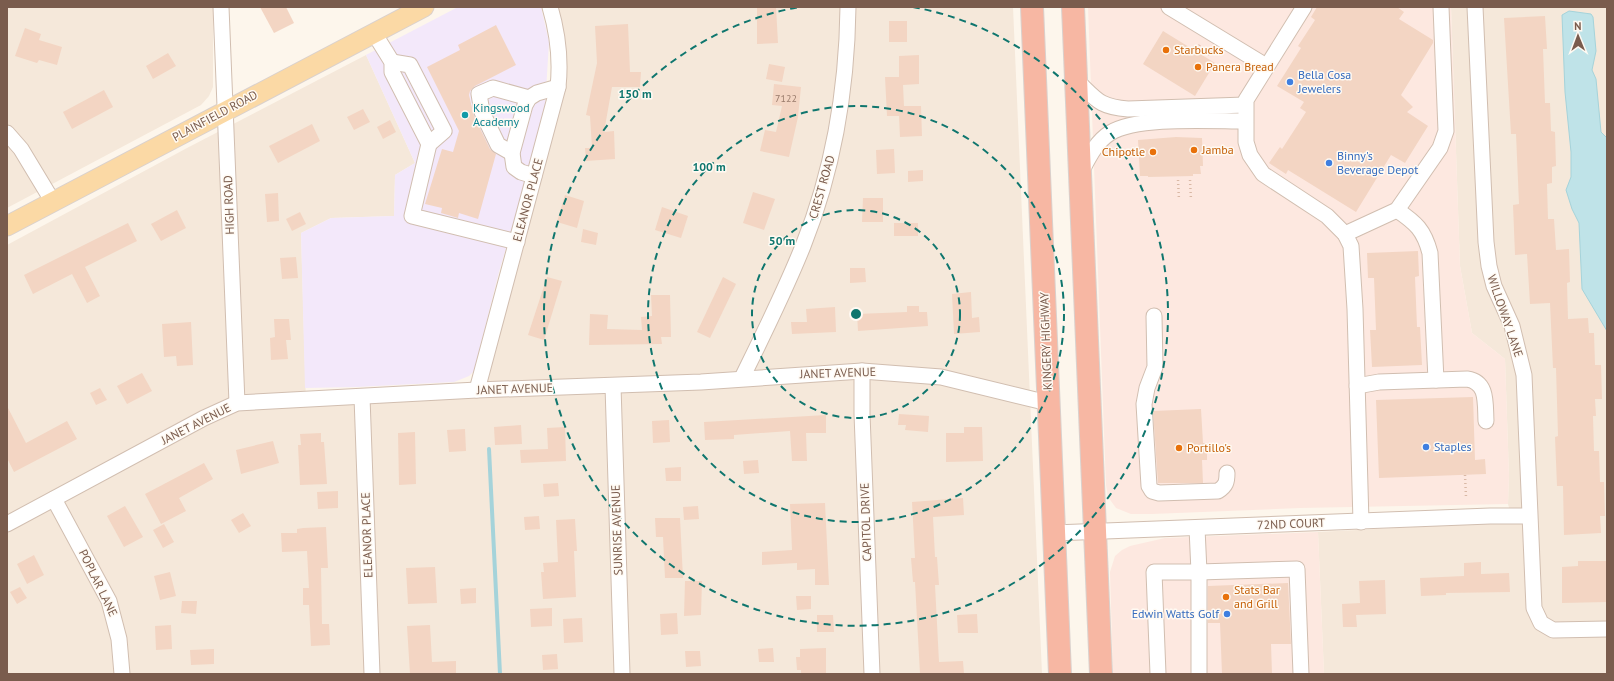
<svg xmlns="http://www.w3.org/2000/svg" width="1614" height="681" font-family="'PT Sans',sans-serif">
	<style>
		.residential { fill: #f5e8da }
		.commercial { fill: #fde8e0 }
		.education { fill: #f3e8fa }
		.water { fill: #bfe3e8; stroke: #a5d3da }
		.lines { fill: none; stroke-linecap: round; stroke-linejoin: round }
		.stream { stroke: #a5d3da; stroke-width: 4 }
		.building { fill: #f3d5c3 }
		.minor-casing { stroke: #d1beb0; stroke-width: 17 }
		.major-casing { stroke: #dad1cd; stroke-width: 21 }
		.highway-casing { stroke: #dad1cd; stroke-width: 24 }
		.path { stroke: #d9b8a5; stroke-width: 2.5; stroke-dasharray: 1 3; stroke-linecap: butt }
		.minor { stroke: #fff; stroke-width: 15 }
		.major { stroke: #fbd9a5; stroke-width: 19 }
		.highway { stroke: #f7b7a3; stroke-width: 22 }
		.ring { fill: none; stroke: #0f766e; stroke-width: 2; stroke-dasharray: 7 5 }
		.food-dot { fill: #e8710a; stroke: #fffaf3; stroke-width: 1.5 }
		.shop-dot { fill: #3f7fe0; stroke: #fffaf3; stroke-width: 1.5 }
		.culture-dot { fill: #0f9aa8; stroke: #fffaf3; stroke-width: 1.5 }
		.labels { text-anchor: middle; stroke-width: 3; stroke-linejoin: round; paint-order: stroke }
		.number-label { font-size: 10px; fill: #987a6a }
		.food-label { font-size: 12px; fill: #c56008; stroke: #fffaf3; text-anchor: start }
		.shop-label { font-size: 12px; fill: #366cbe; stroke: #fffaf3; text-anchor: start }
		.culture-label { font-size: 12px; fill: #0d838f; stroke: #fffaf3; text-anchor: start }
		.street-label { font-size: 12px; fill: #7a5c4d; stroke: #fffaf3 }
		.centre { fill: #0f766e; stroke: #fffaf3; stroke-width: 2 }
		.ring-label { font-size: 12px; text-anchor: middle; font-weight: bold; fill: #0f766e; stroke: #fffaf3; stroke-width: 3; stroke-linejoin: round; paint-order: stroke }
	</style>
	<rect width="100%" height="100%" fill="#fdf6ec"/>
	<g class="residential">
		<polygon points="7,7 213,7 213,87 209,96 201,105 7,208"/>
		<polygon points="558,7 1013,7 1042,674 7,674 7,245 187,148 366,55 415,163 395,175 394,216 331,218 301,233 306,404 481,397 563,85 566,55 564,33"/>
		<polygon points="1451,7 1607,7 1607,674 1324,674 1318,532 1513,522 1508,504 1509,476 1505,359 1472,333 1460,266"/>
	</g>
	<g class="commercial">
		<polygon points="1088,7 1451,7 1460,266 1472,333 1505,359 1509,476 1508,504 1300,508 1152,514 1131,514 1116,508 1108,497 1106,485"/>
		<polygon points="1318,532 1324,674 1113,674 1110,572 1115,556 1122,550 1130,546 1165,538"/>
	</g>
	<polygon class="education" points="458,7 541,7 549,42 545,107 535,150 499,272 474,371 469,376 454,382 357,387 305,388 301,233 331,218 394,216 395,175 415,163 366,55"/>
	<polygon class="water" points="1569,11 1591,14 1593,17 1596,51 1592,70 1596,79 1601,132 1607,138 1607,331 1582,289 1579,223 1572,209 1566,190 1571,177 1571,152 1565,92 1562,15"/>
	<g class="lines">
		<polyline class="stream" points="489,449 500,674"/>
	</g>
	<g class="building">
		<polygon points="260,7 286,7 294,23 274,33"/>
		<polygon points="757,7 776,7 778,43 757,44"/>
		<polygon points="1317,7 1397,7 1404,12 1399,19 1433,40 1433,43 1401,95 1413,107 1407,112 1428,126 1405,163 1391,155 1356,212 1288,170 1286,174 1269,163 1280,147 1282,149 1306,112 1300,108 1304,102 1277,86 1301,48 1298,46 1315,20 1311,17"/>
		<polygon points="1545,16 1547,49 1543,49 1545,103 1550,103 1551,131 1555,132 1556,166 1552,167 1552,183 1547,184 1548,219 1554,219 1556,250 1569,249 1570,282 1567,283 1568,319 1588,318 1589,333 1594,333 1595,365 1601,365 1602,399 1595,399 1596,416 1593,416 1594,451 1599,451 1600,482 1604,482 1605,516 1600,516 1601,533 1564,535 1563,486 1557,486 1555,437 1558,436 1556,368 1553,368 1550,303 1530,304 1527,254 1515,255 1513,205 1519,204 1516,134 1511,134 1504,18"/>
		<rect x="889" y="21" width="18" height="21"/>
		<polygon points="628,24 630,72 641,72 640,87 612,87 604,132 614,131 615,159 586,161 585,148 592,148 590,116 586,115 597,63 595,26"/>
		<polygon points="496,25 516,65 475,86 470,91 469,95 474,116 490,149 496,154 478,219 459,213 458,218 441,213 442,208 425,204 442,149 453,152 459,131 427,67 460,50 458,45"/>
		<polygon points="25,28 41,34 39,40 62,47 57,65 39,60 37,63 15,56"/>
		<polygon points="1163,31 1215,63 1195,96 1143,64"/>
		<polygon points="168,53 176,66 153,79 146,66"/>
		<polygon points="919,55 919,84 903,85 904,106 921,106 922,136 900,137 899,116 887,116 885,77 899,77 899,56"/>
		<polygon points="769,64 785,67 782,82 766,79"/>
		<polygon points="774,84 801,87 798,117 789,157 760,151 765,130 776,132 782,106 772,105"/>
		<polygon points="104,90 113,107 72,129 63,112"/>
		<polygon points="363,109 370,122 354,130 347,117"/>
		<polygon points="390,120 396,132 383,139 377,127"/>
		<polygon points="312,124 320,141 278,163 269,146"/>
		<polygon points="1176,137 1202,138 1203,166 1200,166 1201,174 1193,174 1193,176 1148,177 1148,176 1140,176 1138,140"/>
		<polygon points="894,149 895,173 877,174 876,150"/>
		<polygon points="923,170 923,181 908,182 908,171"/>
		<polygon points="753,192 775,199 764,230 743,223"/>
		<polygon points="278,193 279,221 267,222 265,194"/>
		<polygon points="565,195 584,201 577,228 557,222"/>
		<polygon points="863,198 883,198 883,222 862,222"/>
		<polygon points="662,207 688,216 681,238 655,230"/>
		<polygon points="177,210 186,228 161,241 151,224"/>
		<polygon points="300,212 306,224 292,231 286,219"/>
		<polygon points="128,223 137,241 85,267 100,296 87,303 72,274 33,294 24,275"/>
		<rect x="894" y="223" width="24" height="13"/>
		<polygon points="583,229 598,233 596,245 581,242"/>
		<polygon points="1418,251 1419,276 1415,277 1417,327 1420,327 1422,365 1372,367 1370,330 1376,330 1374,278 1368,278 1367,253"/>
		<polygon points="296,257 298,278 282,279 280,258"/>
		<polygon points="850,268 865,268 866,282 850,283"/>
		<polygon points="547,277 562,281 544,340 528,335"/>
		<polygon points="723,277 736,284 710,338 697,332"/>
		<polygon points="971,292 972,318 979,317 980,332 954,334 952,294"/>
		<polygon points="651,295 670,295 671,337 661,337 662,344 589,345 590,314 608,315 607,329 642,330 641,317 652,316"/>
		<polygon points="907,306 919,306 919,312 927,312 928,326 858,331 857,314 907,312"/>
		<polygon points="835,307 836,332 792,334 791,322 807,322 806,309"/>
		<polygon points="274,319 289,319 291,340 286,340 288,359 271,360 270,338 275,337"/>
		<polygon points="191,322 193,365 177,366 176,356 164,357 162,324"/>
		<polygon points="142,373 152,391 127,404 117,386"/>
		<polygon points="100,388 107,400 96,405 90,393"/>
		<polygon points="1473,397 1475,460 1485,459 1486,474 1379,478 1376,400"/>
		<polygon points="7,406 26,443 67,421 77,439 14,472 7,458"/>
		<polygon points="1201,409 1203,443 1207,443 1207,460 1202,460 1203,483 1158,483 1153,411"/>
		<polygon points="899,414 929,416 928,432 905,430 906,425 898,425"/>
		<polygon points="826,415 826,433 806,433 807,461 792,461 790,431 734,435 734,439 705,440 704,422"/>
		<polygon points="669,420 670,442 653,443 652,421"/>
		<polygon points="521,425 522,444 495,445 494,427"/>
		<polygon points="565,427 566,461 521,463 520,450 548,449 547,428"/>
		<polygon points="964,427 982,427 983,461 946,462 946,433 964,433"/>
		<polygon points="465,429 466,451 449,452 447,430"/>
		<polygon points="415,432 416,484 399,485 398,433"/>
		<polygon points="321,433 321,442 324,442 327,484 300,485 298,445 301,445 300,434"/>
		<polygon points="273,441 279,463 241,474 236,450"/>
		<polygon points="758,460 759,473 744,474 743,461"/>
		<polygon points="204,463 213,479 179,498 186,511 161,524 145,494"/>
		<polygon points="681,467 681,481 666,481 665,468"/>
		<polygon points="558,483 559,496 544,497 543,484"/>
		<polygon points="338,491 338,508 318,509 317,492"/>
		<polygon points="963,498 964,515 933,517 935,557 937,557 939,585 935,585 939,662 963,661 964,674 920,674 915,582 913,582 911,558 915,558 912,502"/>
		<polygon points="825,503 829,585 815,585 815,569 797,570 797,563 762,565 762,552 792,550 790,504"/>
		<polygon points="125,506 143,537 124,547 107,516"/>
		<polygon points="698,506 699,519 684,520 683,507"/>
		<polygon points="243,513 251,526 239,533 231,520"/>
		<polygon points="539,516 540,529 525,530 524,517"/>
		<polygon points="655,518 680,518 683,578 665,578 663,537 656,537"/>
		<polygon points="575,519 577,551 574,551 576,597 543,599 541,572 544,572 543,563 558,562 556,520"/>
		<polygon points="164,524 174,542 163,548 153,530"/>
		<polygon points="326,527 328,568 321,568 322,624 329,624 330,645 311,646 309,605 303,605 303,588 309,588 307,551 282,552 281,533 297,533 297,529 303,528"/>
		<polygon points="34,555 44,575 27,584 17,564"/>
		<polygon points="1578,561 1607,561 1607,602 1562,603 1562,567 1578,566"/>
		<polygon points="1481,562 1481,574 1509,573 1510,592 1446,593 1446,595 1421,596 1420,578 1464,576 1464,563"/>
		<polygon points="435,567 437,603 408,604 406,568"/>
		<polygon points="170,572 176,596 160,600 154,576"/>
		<polygon points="1385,580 1386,614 1356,615 1357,627 1343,627 1342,604 1360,603 1359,581"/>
		<polygon points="685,581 702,581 701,615 684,616"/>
		<polygon points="1288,583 1291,644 1271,644 1272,674 1222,674 1220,623 1208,623 1208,586"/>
		<polygon points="20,587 27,598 17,604 10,592"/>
		<polygon points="476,588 476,603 461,604 460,589"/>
		<polygon points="796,596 811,596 811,609 797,610"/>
		<polygon points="182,601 197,601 196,614 181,613"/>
		<polygon points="552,608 552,626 531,627 530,609"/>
		<polygon points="677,613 678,634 661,635 660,614"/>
		<polygon points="977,614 978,633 958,633 957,615"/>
		<polygon points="817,615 833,615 834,632 817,632"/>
		<polygon points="582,618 583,642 564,643 563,619"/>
		<polygon points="171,625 172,649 156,650 155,626"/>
		<polygon points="430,625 432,662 456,661 456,674 410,674 407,626"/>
		<polygon points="773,648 774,662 759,662 758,649"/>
		<polygon points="826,648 826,674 801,674 801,670 797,670 796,657 800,657 800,649"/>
		<polygon points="214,649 214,664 191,665 190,650"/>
		<polygon points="685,651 700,651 701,666 686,667"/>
		<polygon points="557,654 558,669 543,670 542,655"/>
	</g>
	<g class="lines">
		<defs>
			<g id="minor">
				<polyline points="221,7 237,403"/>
				<polyline points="1169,7 1266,66"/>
				<polyline points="1304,7 1246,100 1246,142 1250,155 1263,174 1327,216 1345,234 1351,246 1355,309 1361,522"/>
				<polyline points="1475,7 1486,242 1489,266 1494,286 1512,326 1524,375 1534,608 1541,623 1553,630 1607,629"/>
				<polyline points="374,33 392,62 392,72 429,144 412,216 517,242"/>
				<polyline points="392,62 410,65 444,131 429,144"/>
				<path d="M1077 81C1096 99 1099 107 1128 109L1245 105"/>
				<polyline points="7,133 21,149 53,202"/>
				<polyline points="512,153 498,145 482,112 479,94 493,88 529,98"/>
				<path d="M1081 172C1089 157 1096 142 1110 133 1137 116 1211 121 1245 121"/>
				<polyline points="534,176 521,172 514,167 512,153 525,105 529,98 537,93 558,87"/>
				<path d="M1397 210C1416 223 1424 230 1430 253L1436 380"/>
				<polyline points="1345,234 1397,210 1440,148 1446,131 1441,7"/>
				<path d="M1154 316 1155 367 1147 388 1144 404 1149 486 1152 491 1159 493 1218 491C1226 486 1227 482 1227 473"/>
				<polyline points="862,371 862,414 872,674"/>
				<path d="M742 378C763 335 785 291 803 246 833 171 847 88 848 7"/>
				<polyline points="613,386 622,674"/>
				<path d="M1357 386 1379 382 1467 379C1488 382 1485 403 1486 421"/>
				<path d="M477 390 558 87C561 59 558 34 550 7"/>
				<polyline points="362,397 372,674"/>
				<polyline points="54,499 109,601 119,639 122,674"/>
				<polyline points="7,524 204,418 237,403 477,390 701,382 862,371 941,377 1048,403"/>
				<polyline points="1197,528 1199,572 1297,569 1301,674"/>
				<polyline points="1054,533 1490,516 1529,516"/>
				<polyline points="1158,674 1154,572 1199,572 1199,674"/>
			</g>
			<polyline id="major" points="7,226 424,7"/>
			<g id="highway">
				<polyline points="1032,7 1060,674"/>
				<polyline points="1073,7 1101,674"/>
			</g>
		</defs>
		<use href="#minor" class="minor-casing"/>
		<use href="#major" class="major-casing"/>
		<use href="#highway" class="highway-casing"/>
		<g class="path">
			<polyline points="1197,49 1201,43"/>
			<polyline points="1208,55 1212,49"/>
			<polyline points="1178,180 1179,200"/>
			<polyline points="1190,180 1191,200"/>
			<polyline points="1465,475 1466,497"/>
		</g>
		<use href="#minor" class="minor"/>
		<use href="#major" class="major"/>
		<use href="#highway" class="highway"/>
	</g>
	<g class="ring">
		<circle cx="856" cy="314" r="104"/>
		<circle cx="856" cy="314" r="208"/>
		<path d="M913 7A312 312 0 1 1 799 7"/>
	</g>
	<g class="food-dot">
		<circle cx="1166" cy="50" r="4"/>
		<circle cx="1198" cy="67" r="4"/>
		<circle cx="1194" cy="150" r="4"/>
		<circle cx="1153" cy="152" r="4"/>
		<circle cx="1179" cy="448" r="4"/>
		<circle cx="1226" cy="597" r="4"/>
	</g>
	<g class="shop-dot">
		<circle cx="1290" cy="82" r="4"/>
		<circle cx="1329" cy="163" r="4"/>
		<circle cx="1426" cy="447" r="4"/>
		<circle cx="1227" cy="614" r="4"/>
	</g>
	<circle class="culture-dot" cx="465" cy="115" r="4"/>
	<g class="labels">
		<g class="number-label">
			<text x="786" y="102">7122</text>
		</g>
		<g class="food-label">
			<text x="1174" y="54">Starbucks</text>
			<text x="1206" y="71">Panera Bread</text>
			<text x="1202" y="154">Jamba</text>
			<text x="1145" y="156" text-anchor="end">Chipotle</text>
			<text x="1187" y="452">Portillo's</text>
			<text x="1234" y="594">Stats Bar<tspan x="1234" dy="14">and Grill</tspan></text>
		</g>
		<g class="shop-label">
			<text x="1298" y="79">Bella Cosa<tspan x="1298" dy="14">Jewelers</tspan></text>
			<text x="1337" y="160">Binny's<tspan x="1337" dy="14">Beverage Depot</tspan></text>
			<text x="1434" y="451">Staples</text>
			<text x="1219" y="618" text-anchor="end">Edwin Watts Golf</text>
		</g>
		<g class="culture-label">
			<text x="473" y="112">Kingswood<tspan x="473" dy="14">Academy</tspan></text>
		</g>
		<g class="street-label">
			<text transform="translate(215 116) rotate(-28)" y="4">PLAINFIELD ROAD</text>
			<text transform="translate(822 187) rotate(-74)" y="4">CREST ROAD</text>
			<text transform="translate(528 200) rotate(-75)" y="4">ELEANOR PLACE</text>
			<text transform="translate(229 205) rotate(-92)" y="4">HIGH ROAD</text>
			<text transform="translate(1505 316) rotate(71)" y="4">WILLOWAY LANE</text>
			<text transform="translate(1046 341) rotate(-92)" y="4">KINGERY HIGHWAY</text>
			<text transform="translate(838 373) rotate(-2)" y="4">JANET AVENUE</text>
			<text transform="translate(515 389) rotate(-2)" y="4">JANET AVENUE</text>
			<text transform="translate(196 424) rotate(-27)" y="4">JANET AVENUE</text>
			<text transform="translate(866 522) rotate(-92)" y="4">CAPITOL DRIVE</text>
			<text transform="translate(1291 524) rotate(-2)" y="4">72ND COURT</text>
			<text transform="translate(617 530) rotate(-92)" y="4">SUNRISE AVENUE</text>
			<text transform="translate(367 535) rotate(-92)" y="4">ELEANOR PLACE</text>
			<text transform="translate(98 583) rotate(64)" y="4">POPLAR LANE</text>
		</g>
	</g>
	<circle cx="856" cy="314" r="6" class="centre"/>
	<g class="ring-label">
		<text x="635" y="98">150 m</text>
		<text x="709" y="171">100 m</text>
		<text x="782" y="245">50 m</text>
	</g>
	<rect width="1614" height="681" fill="none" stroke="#7a5c4d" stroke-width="16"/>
	<g transform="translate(1578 36) rotate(359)" stroke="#fffaf3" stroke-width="3" paint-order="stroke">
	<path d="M0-3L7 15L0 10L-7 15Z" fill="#7a5c4d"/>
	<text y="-6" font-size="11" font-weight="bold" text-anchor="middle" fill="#7a5c4d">N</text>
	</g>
</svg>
